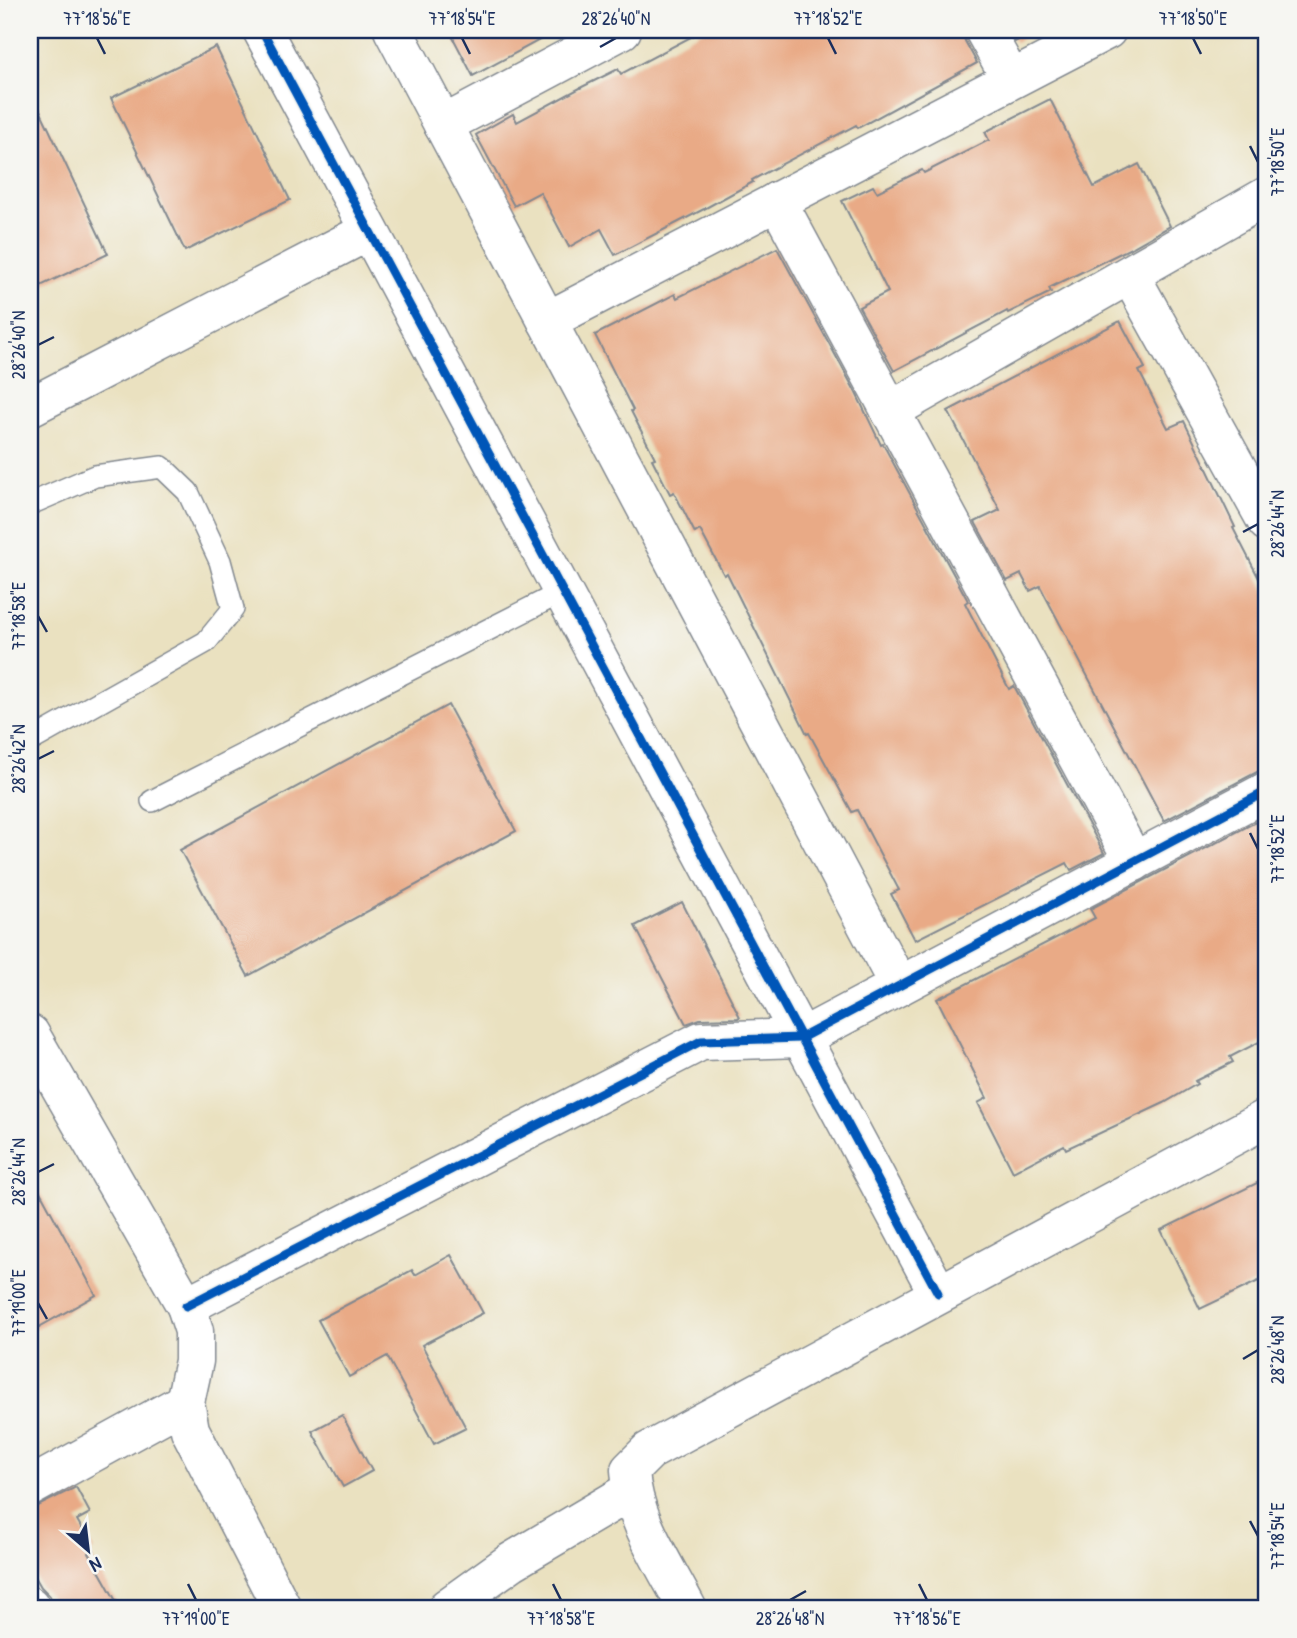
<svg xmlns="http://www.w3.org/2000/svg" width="1297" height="1638" font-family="'Patrick Hand',sans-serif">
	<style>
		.building { fill: #e9aa86 }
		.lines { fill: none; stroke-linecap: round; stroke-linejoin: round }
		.lane-casing { stroke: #82888f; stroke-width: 24 }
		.street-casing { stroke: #82888f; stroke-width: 41 }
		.lane { stroke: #fff; stroke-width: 21 }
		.street { stroke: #fff; stroke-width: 38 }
		.cycleway-casing { stroke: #f6f6f2; stroke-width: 13 }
		.cycleway { stroke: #0057b8; stroke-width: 9 }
		.ticks { fill: none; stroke: #1b2f5e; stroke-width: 2.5 }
		.neatline { fill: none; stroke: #1b2f5e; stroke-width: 2.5 }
		.ticks-label { font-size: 18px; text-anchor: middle; fill: #1b2f5e }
	</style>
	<rect width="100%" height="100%" fill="#f6f6f2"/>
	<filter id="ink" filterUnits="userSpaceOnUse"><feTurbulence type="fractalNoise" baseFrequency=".0143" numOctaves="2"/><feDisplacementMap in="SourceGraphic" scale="14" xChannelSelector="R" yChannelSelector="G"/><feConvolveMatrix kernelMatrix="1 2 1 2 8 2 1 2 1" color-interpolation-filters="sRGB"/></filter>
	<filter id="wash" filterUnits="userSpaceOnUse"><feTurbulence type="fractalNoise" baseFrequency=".00686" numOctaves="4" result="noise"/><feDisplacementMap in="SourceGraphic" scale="28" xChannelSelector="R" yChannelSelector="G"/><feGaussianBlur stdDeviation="1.57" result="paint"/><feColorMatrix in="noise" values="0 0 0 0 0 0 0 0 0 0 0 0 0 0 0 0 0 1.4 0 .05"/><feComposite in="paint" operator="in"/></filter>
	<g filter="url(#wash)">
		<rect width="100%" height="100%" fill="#eae1c0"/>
		<g id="blocks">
			<g class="building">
				<polygon points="449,30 558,30 473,76"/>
				<polygon points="704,30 962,30 965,41 977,63 858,128 856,125 752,180 753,182 704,209 615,255 601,229 569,247 540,192 514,206 476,135 513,114 517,122 582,87 618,69 621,74"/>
				<polygon points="1009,30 1038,30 1015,42"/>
				<polygon points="216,47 290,200 185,251 111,98"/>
				<polygon points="30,89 108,254 30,291"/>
				<polygon points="1050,99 1094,187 1139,164 1170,226 1133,247 1049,288 1051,292 1008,313 1007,311 894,371 859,307 888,292 842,201 873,186 877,192 922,170 924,173 989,140 985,132"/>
				<polygon points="777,248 855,391 881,445 883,444 968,601 965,603 1009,689 1014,686 1104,853 1071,870 1067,863 915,940 891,894 899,890 857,810 852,812 809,733 807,734 727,573 724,575 700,530 695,533 674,492 670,494 652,459 655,458 631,411 633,410 595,335 675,294 677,298"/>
				<polygon points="1120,321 1145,368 1139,371 1168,428 1184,421 1235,527 1233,528 1267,594 1267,769 1257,772 1164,821 1040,586 1030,591 1021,574 1007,581 975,522 1000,510 948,411"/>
				<polygon points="448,705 516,831 248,976 180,850"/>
				<polygon points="1267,816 1267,1038 1230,1057 1233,1062 1195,1081 1197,1084 1164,1103 1066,1149 1064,1145 1013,1172 978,1103 987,1098 937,999 1095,918 1090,909"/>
				<polygon points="682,902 740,1017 738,1018 700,1019 686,1024 635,926"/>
				<polygon points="30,1173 96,1295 30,1332"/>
				<polygon points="1267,1178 1267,1277 1200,1309 1161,1230"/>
				<polygon points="451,1255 483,1313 422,1345 466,1428 434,1444 387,1356 349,1377 318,1320 412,1270 415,1275"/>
				<polygon points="342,1415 372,1471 343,1487 312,1431"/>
				<polygon points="76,1487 90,1513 77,1520 94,1550 89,1553 120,1608 53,1608 50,1596 41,1587 30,1568 30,1510"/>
			</g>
		</g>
	</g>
	<g filter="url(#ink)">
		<use href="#blocks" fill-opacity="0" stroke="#82888f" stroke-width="2"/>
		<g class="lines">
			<defs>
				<g id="lane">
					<polyline points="30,504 95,476 162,467 188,492 220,561 233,609 206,642 30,741"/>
					<polyline points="152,801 562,592"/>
				</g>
				<g id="street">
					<polyline points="262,30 938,1293"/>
					<polyline points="393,30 899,986"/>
					<polyline points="984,30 1011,79"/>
					<polyline points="443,125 622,30"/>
					<polyline points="777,201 1134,862"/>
					<polyline points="1130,275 1267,522"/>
					<polyline points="547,321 1107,30"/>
					<polyline points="30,407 369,231"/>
					<polyline points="890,411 1267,196"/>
					<polyline points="30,1034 186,1306 194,1331 194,1361 185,1402 190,1430 282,1608"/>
					<polyline points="186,1306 701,1041 801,1038 1267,791"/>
					<polyline points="30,1487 185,1402"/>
					<polyline points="30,1606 31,1608"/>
					<polyline points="447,1608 511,1562 631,1491"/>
					<path d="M687 1608C665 1565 632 1519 630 1470L649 1451 1267 1118"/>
				</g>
			</defs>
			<use href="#lane" class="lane-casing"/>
			<use href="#street" class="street-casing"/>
			<use href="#lane" class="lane"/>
			<use href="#street" class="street"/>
			<defs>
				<g id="cycleway">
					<polyline points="262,30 938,1293"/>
					<polyline points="186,1306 701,1041 801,1038 1267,791"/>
				</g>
			</defs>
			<use href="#cycleway" class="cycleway-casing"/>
			<use href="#cycleway" class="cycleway"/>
		</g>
	</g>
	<path class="ticks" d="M97 38 105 54M462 38 470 54M828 38 836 54M1193 38 1201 54M600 47 616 38M1250 146 1258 162M38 345 54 337M1243 532 1258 524M38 616 47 632M38 759 54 751M1250 833 1258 849M38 1172 54 1164M38 1303 47 1319M1243 1359 1258 1350M1250 1521 1258 1536M188 1584 196 1600M553 1584 561 1600M919 1584 927 1600M790 1600 806 1591"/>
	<rect width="1297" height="1638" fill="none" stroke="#f6f6f2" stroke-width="77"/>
	<g transform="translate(88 1550) rotate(152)" stroke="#f6f6f2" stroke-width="5" paint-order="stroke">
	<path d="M0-5L12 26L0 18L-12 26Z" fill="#1b2f5e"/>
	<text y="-10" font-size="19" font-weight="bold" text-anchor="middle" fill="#1b2f5e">N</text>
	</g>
	<rect x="38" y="38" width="1220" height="1562" class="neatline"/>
	<g class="ticks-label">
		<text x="97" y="25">77°18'56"E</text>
		<text x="462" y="25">77°18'54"E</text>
		<text x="616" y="25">28°26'40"N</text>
		<text x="828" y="25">77°18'52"E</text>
		<text x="1193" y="25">77°18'50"E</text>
		<text transform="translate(1278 162) rotate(-90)" y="6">77°18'50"E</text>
		<text transform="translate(19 345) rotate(-90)" y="6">28°26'40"N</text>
		<text transform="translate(1278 524) rotate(-90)" y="6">28°26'44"N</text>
		<text transform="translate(19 616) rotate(-90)" y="6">77°18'58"E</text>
		<text transform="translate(19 759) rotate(-90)" y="6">28°26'42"N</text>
		<text transform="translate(1278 849) rotate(-90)" y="6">77°18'52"E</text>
		<text transform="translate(19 1172) rotate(-90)" y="6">28°26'44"N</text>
		<text transform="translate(19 1303) rotate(-90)" y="6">77°19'00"E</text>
		<text transform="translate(1278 1350) rotate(-90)" y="6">28°26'48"N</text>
		<text transform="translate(1278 1536) rotate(-90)" y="6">77°18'54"E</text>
		<text x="196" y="1625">77°19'00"E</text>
		<text x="561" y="1625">77°18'58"E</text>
		<text x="790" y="1625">28°26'48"N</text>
		<text x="927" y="1625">77°18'56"E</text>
	</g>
</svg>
